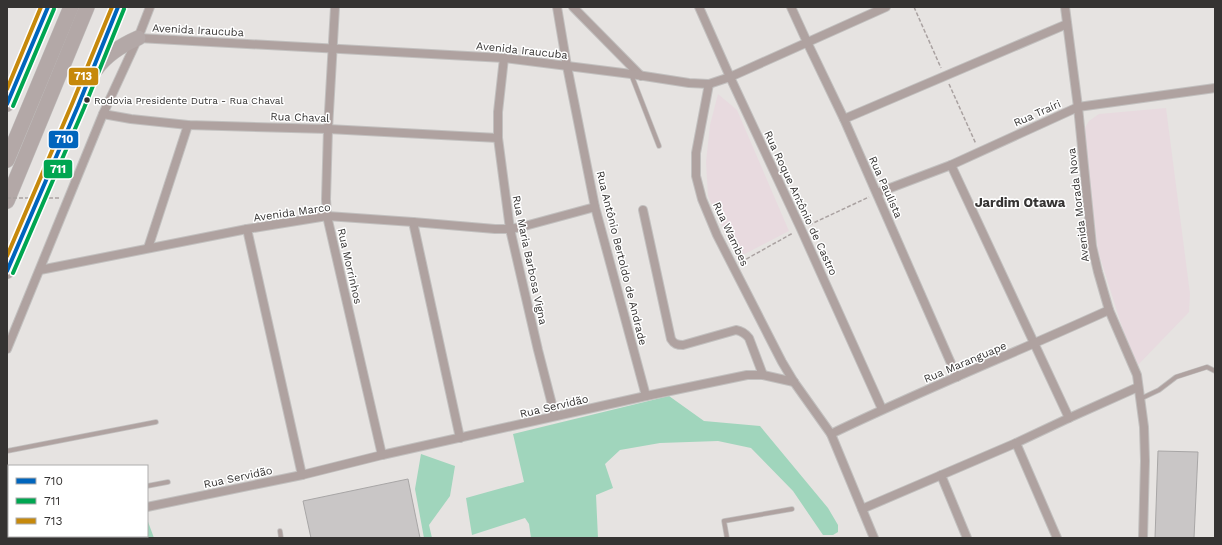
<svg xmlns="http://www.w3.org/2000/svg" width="1222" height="545" font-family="'Work Sans',sans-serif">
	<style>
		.education { fill: #e8dadf }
		.forest { fill: #a0d5bc }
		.building { fill: #c9c6c6; stroke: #a8a6a6 }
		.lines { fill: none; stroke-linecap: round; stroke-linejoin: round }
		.lane-casing { stroke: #c2c0bf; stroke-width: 5.5 }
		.street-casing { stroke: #c2c0bf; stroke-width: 10 }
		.highway-casing { stroke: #c2c0bf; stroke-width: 16 }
		.path { stroke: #aaa2a1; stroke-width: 1.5; stroke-dasharray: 4 2; stroke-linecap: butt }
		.lane { stroke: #afa2a0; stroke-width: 4 }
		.street { stroke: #afa2a0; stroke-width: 8 }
		.highway { stroke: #b3a8a7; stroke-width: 15 }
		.path-bridge { stroke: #aaa2a1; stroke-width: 1.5; stroke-dasharray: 4 2; stroke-linecap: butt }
		.bus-1-casing { stroke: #fff; stroke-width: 7 }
		.bus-2-casing { stroke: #fff; stroke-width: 7 }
		.bus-3-casing { stroke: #fff; stroke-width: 7 }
		.bus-1 { stroke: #0065bd; stroke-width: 4 }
		.bus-2 { stroke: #00a651; stroke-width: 4 }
		.bus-3 { stroke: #c6890c; stroke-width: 4 }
		.bus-dot { fill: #353332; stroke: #fff; stroke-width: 1.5 }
		.labels { text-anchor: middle; stroke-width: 3; stroke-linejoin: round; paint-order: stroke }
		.bus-label { font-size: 10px; fill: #353332; stroke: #fff; text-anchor: start }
		.street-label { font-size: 11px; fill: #353332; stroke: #fff }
		.quarter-label { font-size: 13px; font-weight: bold; fill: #353332; stroke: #fff }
		.line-badge { stroke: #fff; stroke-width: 1.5 }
		.badge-label { font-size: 11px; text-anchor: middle; font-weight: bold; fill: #fff }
	</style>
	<rect width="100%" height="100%" fill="#e6e3e1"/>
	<g class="education">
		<polygon points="718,94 737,110 789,231 737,258 708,196 706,162 710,125"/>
		<polygon points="1166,108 1190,294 1189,312 1135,368 1098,251 1083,131 1089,121 1099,114"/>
	</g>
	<g class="forest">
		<polygon points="669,396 704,421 760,426 828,508 838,525 838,532 833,535 823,535 793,491 751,448 718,441 660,443 620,450 605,464 613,488 596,495 598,538 531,538 529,524 525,518 472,535 466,498 524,482 513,434"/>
		<polygon points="421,454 455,466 450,496 429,525 432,538 424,538 415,489"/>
		<polygon points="147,519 154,538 50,538 55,536 147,536"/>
	</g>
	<g class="building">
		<polygon points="1158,451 1198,452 1194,538 1155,538"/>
		<polygon points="408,479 420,538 311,538 303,501"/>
	</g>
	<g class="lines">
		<defs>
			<g id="lane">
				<polyline points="631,74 659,146"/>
				<polyline points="1140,399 1159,390 1176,377 1207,367 1215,371"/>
				<polyline points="7,451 156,422"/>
				<polyline points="147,486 168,482"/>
				<polyline points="7,506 9,511"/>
				<polyline points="280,531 281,538"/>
				<polyline points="727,538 724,521 792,509"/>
			</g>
			<g id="street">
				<polyline points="335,7 328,129 326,199 327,216 382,455"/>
				<polyline points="557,7 567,66 595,207 646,396"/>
				<polyline points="573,7 641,76"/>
				<polyline points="699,7 730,77 801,229 882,409"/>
				<polyline points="791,7 807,42 844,119 957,377"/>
				<polyline points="1065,7 1078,107 1092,246 1098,272 1109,310 1137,375 1144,427 1145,461 1143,538"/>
				<polyline points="138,38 504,58 631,74 689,83 709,84 730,77 886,7"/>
				<polyline points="504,58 498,112 498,138 510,229 538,350 555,416"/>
				<polyline points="709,84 696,153 696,176 702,199 717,235 782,362 794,382 831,434 874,538"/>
				<polyline points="103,114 131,119 188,125 328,129 498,138"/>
				<polyline points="844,119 1067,24"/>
				<polyline points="951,165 1069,418"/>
				<polyline points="877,193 951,165 1078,107 1215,88"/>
				<path d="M643 210 671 339C674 344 677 345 683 345L736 330C742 331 745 333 749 338L763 375"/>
				<polyline points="413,222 460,438"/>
				<polyline points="247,229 302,475"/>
				<polyline points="148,248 188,125"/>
				<polyline points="40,270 247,229 327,216 413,222 495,229 510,229 521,227 595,207"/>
				<polyline points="7,349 103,114 138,38 150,7"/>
				<path d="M831 434C922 390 1017 352 1109 310"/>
				<polyline points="1016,443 1057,538"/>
				<polyline points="941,475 967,538"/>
				<polyline points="147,507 302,475 382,455 646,396 747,375 763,375 794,382"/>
				<polyline points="862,509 1016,443 1069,418 1138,387"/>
				<polyline points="7,536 9,536"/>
			</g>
			<g id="highway">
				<path d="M96 69C107 54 122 45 138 38"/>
				<polyline points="7,104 48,7"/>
				<polyline points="7,160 71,7"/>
				<polyline points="7,201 87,7"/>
				<polyline points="7,271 78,106 118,7"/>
			</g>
		</defs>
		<use href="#lane" class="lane-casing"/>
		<use href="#street" class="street-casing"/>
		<use href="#highway" class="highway-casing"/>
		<g class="path">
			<polyline points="914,7 941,68"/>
			<polyline points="949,84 976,144"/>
			<polyline points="809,225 869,197"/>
			<polyline points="741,262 793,233"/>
		</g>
		<use href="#lane" class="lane"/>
		<use href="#street" class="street"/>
		<use href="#highway" class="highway"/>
		<polyline class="path-bridge" points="7,198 61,198"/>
		<defs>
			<g id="bus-1">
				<polyline points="7,104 48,7"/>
				<polyline points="7,271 78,106 118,7"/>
			</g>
			<g id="bus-2">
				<polyline points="13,106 54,9"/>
				<polyline points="13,273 84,108 124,9"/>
			</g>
			<g id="bus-3">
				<polyline points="7,89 41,7"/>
				<polyline points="7,256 72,104 112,7"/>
			</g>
		</defs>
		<use href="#bus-1" class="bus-1-casing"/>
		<use href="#bus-2" class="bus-2-casing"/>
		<use href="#bus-3" class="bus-3-casing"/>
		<use href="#bus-1" class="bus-1"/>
		<use href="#bus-2" class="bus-2"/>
		<use href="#bus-3" class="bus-3"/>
	</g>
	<circle class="bus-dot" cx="87" cy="100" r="3.5"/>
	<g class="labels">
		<g class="bus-label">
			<text x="94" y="104">Rodovia Presidente Dutra - Rua Chaval</text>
		</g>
		<g class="street-label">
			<text transform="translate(198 30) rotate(3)" y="4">Avenida Iraucuba</text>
			<text transform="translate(522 50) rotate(6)" y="4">Avenida Iraucuba</text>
			<text transform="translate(1037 113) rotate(-24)" y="4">Rua Traíri</text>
			<text transform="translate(300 117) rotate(2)" y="4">Rua Chaval</text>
			<text transform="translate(886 187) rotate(66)" y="4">Rua Paulista</text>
			<text transform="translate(801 203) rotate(65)" y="4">Rua Roque Antônio de Castro</text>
			<text transform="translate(1078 205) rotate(-97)" y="4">Avenida Morada Nova</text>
			<text transform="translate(292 212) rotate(-8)" y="4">Avenida Marco</text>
			<text transform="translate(731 234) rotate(65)" y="4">Rua Wambes</text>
			<text transform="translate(622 258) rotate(76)" y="4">Rua Antônio Bertoldo de Andrade</text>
			<text transform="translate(530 260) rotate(78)" y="4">Rua Maria Barbosa Vigna</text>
			<text transform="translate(350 266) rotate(77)" y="4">Rua Morrinhos</text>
			<text transform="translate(965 362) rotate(-23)" y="4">Rua Maranguape</text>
			<text transform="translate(554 406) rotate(-13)" y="4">Rua Servidão</text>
			<text transform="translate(238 477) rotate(-12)" y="4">Rua Servidão</text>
		</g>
		<g class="quarter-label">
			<text x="1020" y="207">Jardim Otawa</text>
		</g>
	</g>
	<g class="line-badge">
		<rect x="68" y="67" width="31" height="19" rx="4" fill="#c6890c"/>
		<rect x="48" y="130" width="31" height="19" rx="4" fill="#0065bd"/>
		<rect x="43" y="159" width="30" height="20" rx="4" fill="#00a651"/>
	</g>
	<g class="badge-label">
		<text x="83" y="80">713</text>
		<text x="64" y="143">710</text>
		<text x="58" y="173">711</text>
	</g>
	<rect width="1222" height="545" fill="none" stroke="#353332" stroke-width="16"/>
	<rect x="8" y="465" width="140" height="72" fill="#ffffff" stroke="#aeadad"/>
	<rect x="16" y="478" width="20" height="6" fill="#0065bd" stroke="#aeadad"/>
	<text x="44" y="485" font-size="12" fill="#353332">710</text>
	<rect x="16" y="498" width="20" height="6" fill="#00a651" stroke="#aeadad"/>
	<text x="44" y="505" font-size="12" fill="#353332">711</text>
	<rect x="16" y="518" width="20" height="6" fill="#c6890c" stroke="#aeadad"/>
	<text x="44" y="525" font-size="12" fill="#353332">713</text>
</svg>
